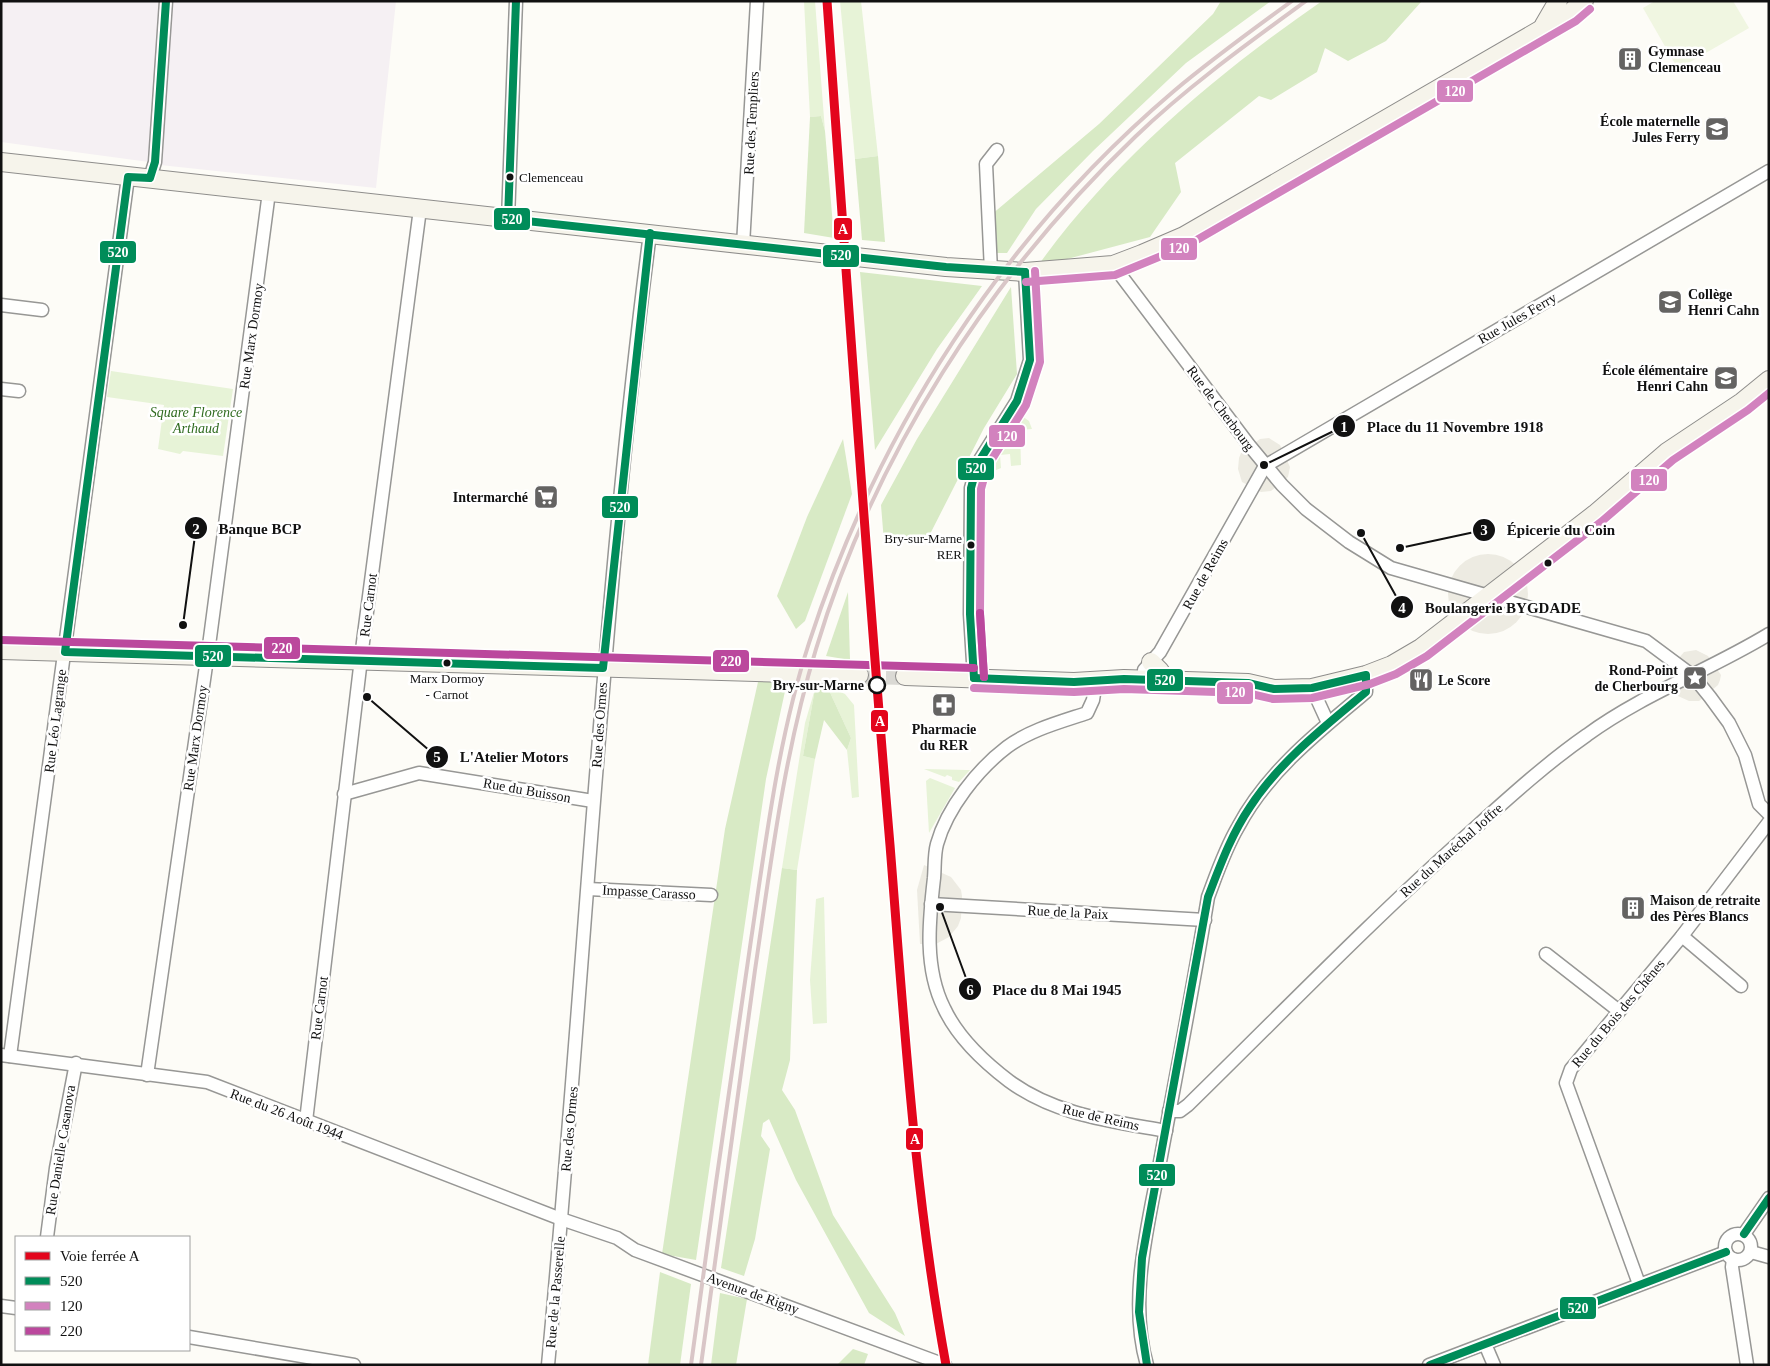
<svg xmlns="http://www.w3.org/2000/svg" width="1770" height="1366" font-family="Georgia,serif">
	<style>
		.industrial { fill: #f5f0f3 }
		.green { fill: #e7f3d7 }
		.forest { fill: #d8eac5 }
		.pitch { fill: #f0f6e1 }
		.plaza { fill: #edebe2 }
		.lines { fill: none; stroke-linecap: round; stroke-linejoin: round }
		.secondary-tunnel { stroke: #dad9d4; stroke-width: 18; stroke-dasharray: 18 9; stroke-linecap: butt }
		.street-casing { stroke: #979795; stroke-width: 15 }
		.secondary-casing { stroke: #8e8d8b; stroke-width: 20 }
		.street { stroke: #fffffe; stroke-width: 12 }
		.secondary { stroke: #f6f4eb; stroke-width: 18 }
		.rail { stroke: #d9c6c7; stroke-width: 4 }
		.bus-1-casing { stroke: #fff; stroke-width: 11 }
		.bus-2-casing { stroke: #fff; stroke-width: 11 }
		.bus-3-casing { stroke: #fff; stroke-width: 11 }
		.bus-1 { stroke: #008c59; stroke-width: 8 }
		.bus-2 { stroke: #d282be; stroke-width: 8 }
		.bus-3 { stroke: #bb489d; stroke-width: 8 }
		.rail-1-casing { stroke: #fff; stroke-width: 12 }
		.rail-1 { stroke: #e3051c; stroke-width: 9 }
		.bus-dot { fill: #111; stroke: #fff; stroke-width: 2 }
		.stop-dot { fill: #fff; stroke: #111; stroke-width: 2.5 }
		.labels { text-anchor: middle; stroke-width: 5; stroke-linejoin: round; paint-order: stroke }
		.bus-label { font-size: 13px; fill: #111; stroke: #fff; text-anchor: start }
		.poi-label { font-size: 14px; font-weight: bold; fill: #111; stroke: #fff; text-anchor: start }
		.street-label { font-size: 14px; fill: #111; stroke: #fff }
		.park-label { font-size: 14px; font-style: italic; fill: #2f6b1f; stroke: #fff }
		.stop-label { font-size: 14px; font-weight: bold; fill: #111; stroke: #fff; text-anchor: end }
		.leader { fill: none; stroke: #111; stroke-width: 2 }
		.callout-dot { fill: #111; stroke: #fff; stroke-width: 2 }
		.mark-label { font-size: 15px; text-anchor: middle; font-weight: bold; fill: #fff }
		.callout-label { font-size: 15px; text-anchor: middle; font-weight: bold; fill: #111; stroke: #fff; stroke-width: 5; stroke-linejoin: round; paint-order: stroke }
		.line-badge { stroke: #fff; stroke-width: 2 }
		.badge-label { font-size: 14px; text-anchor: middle; font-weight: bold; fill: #fff }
	</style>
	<rect width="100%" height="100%" fill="#fdfcf7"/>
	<g class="industrial">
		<polygon points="1,1 161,1 149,162 1,142"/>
		<polygon points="172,1 396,1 376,188 160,165"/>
	</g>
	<g class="green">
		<polygon points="804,1 815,1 825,131 821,116 810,117"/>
		<polygon points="840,1 861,1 878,156 855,159"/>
		<polygon points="111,371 233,389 223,456 183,451 180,454 158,449 164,405 107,397"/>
		<polygon points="1022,416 1029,421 1032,429 1020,430 1021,465 1011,466 1010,454 1000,455 1001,468 994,471 992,467 996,455"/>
		<polygon points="827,686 845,694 854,705 859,797 852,798 847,750 851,738"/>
		<polygon points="815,689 803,756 815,759 797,870 782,868 805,723"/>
		<polygon points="924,769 967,770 970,770 959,782 952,780 952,777 947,775 945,777"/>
		<polygon points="930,778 955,788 929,833 926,781"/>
		<polygon points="824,897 827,1023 813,1024 810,980 816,899"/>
	</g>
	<g class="forest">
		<polygon points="1221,1 1271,1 1186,63 1093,151 1036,209 1007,253 991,253 991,215 1099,124 1213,14"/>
		<path d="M1322 1H1422L1386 41 1348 61 1325 48 1317 72 1271 100 1259 96 1175 163 1181 192 1150 237 1037 267C1113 161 1215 75 1322 1Z"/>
		<polygon points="821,116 825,131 834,238 804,233 810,117"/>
		<polygon points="878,156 885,242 862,240 855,159"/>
		<polygon points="860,272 982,286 937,349 875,450"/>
		<polygon points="1011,287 1017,374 984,428 927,540 884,542 881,505 917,439"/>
		<polygon points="843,439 852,494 805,621 796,629 777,596 807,517"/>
		<polygon points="848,592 850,660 826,656"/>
		<polygon points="758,682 787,682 766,779 696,1260 662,1254 725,829"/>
		<polygon points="827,686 851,738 847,750 824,720 815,759 803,756 815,689"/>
		<polygon points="782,868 797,870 790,1060 782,1090 795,1110 833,1215 895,1313 905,1336 869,1313 796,1180 769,1119 763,1123 761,1136 770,1149 755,1239 744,1276 721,1268"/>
		<polygon points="660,1272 691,1284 680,1365 648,1365"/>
		<polygon points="720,1293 747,1299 736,1365 711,1365"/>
		<polygon points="853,1349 868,1354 864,1365 837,1365"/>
	</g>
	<polygon class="pitch" points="1655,1 1733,1 1749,28 1678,69 1643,8"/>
	<g class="plaza">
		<polygon points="1269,438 1280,445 1290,467 1288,477 1271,491 1261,492 1242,482 1238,469 1239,458 1241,453 1260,439"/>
		<circle cx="1488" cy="594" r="40"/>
		<polygon points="1696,650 1708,656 1721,675 1720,680 1718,685 1699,701 1689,701 1678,696 1669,675 1670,669 1684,652"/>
		<polygon points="924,865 951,877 961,890 962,896 961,918 958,926 949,937 936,944 920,944 917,890"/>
	</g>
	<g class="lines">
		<polyline class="secondary-tunnel" points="859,675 905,676"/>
		<defs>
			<g id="street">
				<polyline points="150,178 155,162 166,1"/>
				<polyline points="508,219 516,1"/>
				<polyline points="743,245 757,1"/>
				<polyline points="1113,265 1249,445 1282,485 1306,509 1349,542 1391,568 1646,641 1693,676 1710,697 1729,723 1745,755 1759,804 1769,814"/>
				<polyline points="991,271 986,164 997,150"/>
				<polyline points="1,305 42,310"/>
				<polyline points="1,389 19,391"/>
				<polyline points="974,678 970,614 971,488 978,463 1017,401 1030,360 1025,272"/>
				<polyline points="1144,680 1144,670 1160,652 1265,466 1769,171"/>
				<path d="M1096 681 1093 700 1087 713C1060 722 1030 730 1007 747 978 769 947 808 937 844 934 855 935 867 934 878 929 921 924 968 944 1008 957 1036 984 1062 1009 1081 1055 1115 1111 1121 1166 1131"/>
				<polyline points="1312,688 1328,723"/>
				<polyline points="344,794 419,773 593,801"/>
				<polyline points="588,889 711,895"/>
				<polyline points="931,904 1205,920"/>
				<polyline points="1682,936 1741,986"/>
				<polyline points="1546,954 1619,1011"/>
				<polyline points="1,1055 207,1082 561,1219 617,1238 635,1250 945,1365"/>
				<polyline points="10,1056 128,177"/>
				<polyline points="147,1075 210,638 269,192"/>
				<path d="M1169 1111H1180L1188 1105C1280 1015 1370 922 1465 837 1504 802 1544 765 1587 735 1643 694 1710 670 1769 634"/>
				<polyline points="306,1121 363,642 420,209"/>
				<circle cx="1738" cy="1247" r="13"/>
				<polyline points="1744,1234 1769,1198"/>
				<polyline points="47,1237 56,1168 76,1063"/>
				<polyline points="1751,1252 1769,1257"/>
				<polyline points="1733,1259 1732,1267 1747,1365"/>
				<polyline points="1639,1284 1566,1083 1571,1069 1682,936 1769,822"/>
				<polyline points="1,1306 16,1308"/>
				<polyline points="189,1337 354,1365"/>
				<polyline points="1485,1344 1494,1365"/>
				<path d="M548 1365C584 988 601 609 650 233"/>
				<path d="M1147 1365C1127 1296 1150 1219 1162 1151 1178 1066 1194 982 1208 897 1217 873 1225 849 1238 827 1267 772 1319 731 1366 692V675"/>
				<polyline points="1429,1365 1726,1252"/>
			</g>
			<g id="secondary">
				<polyline points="1544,25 1558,1"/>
				<polyline points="1,162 946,267 1025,272 1113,265 1142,254 1184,236 1571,12 1584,1"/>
				<polyline points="1,650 859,675"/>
				<polyline points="1151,662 1160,671 1161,680"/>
				<polyline points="905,676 1074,682 1124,679 1248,683 1274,689 1312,688 1366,675 1392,665 1421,648 1595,514 1667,452 1742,402 1769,380"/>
			</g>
		</defs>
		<use href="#street" class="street-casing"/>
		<use href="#secondary" class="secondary-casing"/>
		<use href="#street" class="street"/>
		<use href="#secondary" class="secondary"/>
		<g class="rail">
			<path d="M691 1365C710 1223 730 1082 751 940 766 840 778 739 809 643 878 430 1003 236 1174 91 1212 59 1252 30 1292 1"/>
			<path d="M701 1365C719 1233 737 1102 755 970 771 862 784 754 816 649 874 455 989 277 1135 137 1187 87 1247 44 1306 1"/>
		</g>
		<defs>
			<g id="bus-1">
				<polyline points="166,1 155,162 150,178 128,177 65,652 603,668 650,233"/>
				<polyline points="516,1 508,219 946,267 1025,272"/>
				<path d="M974 678 1074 682 1124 679 1248 683 1274 689 1312 688 1366 675V692C1324 727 1280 761 1250 807 1231 835 1220 866 1208 897L1142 1258 1139 1312 1147 1365"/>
				<polyline points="974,678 970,614 971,488 978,463 1017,401 1030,360 1025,272"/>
				<polyline points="1744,1234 1769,1198"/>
				<polyline points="1430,1365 1726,1252"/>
			</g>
			<g id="bus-2">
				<polyline points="1026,282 1115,275 1188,245 1576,21 1590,9"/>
				<polyline points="984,677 980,614 981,489 987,467 1026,405 1040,362 1035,271"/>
				<polyline points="974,688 1074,692 1124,689 1247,693 1273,699 1312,698 1370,684 1396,674 1427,656 1601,522 1673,460 1748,410 1769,393"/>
			</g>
			<g id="bus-3">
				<polyline points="980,613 984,677"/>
				<polyline points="1,640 974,668"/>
			</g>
		</defs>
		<use href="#bus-1" class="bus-1-casing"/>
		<use href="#bus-2" class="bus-2-casing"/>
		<use href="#bus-3" class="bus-3-casing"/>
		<use href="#bus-1" class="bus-1"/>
		<use href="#bus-2" class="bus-2"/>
		<use href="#bus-3" class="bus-3"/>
		<defs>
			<path id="rail-1" d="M827 1C847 283 866 564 890 845 904 1020 914 1191 946 1365"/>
		</defs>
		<use href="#rail-1" class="rail-1-casing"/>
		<use href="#rail-1" class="rail-1"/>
	</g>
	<defs>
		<symbol id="building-square" viewBox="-11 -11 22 22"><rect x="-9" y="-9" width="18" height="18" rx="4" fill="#646362" stroke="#fff"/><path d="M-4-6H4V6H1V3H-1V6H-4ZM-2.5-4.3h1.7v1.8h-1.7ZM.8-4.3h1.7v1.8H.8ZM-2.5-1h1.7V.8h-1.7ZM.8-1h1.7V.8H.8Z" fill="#fff"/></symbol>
		<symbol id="school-square" viewBox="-11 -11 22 22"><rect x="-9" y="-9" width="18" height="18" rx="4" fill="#646362" stroke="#fff"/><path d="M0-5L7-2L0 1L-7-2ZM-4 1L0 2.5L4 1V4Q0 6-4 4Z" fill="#fff"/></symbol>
		<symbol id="supermarket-square" viewBox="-11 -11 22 22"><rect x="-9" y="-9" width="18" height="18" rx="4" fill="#646362" stroke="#fff"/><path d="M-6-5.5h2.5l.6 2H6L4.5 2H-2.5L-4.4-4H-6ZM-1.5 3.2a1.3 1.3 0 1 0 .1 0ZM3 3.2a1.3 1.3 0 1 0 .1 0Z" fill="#fff"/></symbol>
		<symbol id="sight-square" viewBox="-11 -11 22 22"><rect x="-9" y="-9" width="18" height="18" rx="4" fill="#646362" stroke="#fff"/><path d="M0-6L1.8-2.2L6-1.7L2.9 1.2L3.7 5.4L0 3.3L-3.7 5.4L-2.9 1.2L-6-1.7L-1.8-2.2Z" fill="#fff"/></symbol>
		<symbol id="restaurant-square" viewBox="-11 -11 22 22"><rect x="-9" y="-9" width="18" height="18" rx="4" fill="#646362" stroke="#fff"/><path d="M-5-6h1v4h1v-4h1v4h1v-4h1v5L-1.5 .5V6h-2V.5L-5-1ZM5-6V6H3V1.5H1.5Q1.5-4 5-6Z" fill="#fff"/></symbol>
		<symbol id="pharmacy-square" viewBox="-11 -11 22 22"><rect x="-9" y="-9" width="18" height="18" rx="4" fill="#646362" stroke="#fff"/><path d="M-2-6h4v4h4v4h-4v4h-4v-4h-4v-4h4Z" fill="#fff"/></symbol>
	</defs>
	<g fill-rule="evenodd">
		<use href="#building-square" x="1616" y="45" width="28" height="28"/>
		<use href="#school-square" x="1703" y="115" width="28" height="28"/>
		<use href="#school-square" x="1656" y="288" width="28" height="28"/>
		<use href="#school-square" x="1712" y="364" width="28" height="28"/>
		<use href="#supermarket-square" x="532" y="483" width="28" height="28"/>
		<use href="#sight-square" x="1681" y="664" width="28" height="28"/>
		<use href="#restaurant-square" x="1407" y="666" width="28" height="28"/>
		<use href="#pharmacy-square" x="930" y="691" width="28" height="28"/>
		<use href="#building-square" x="1619" y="894" width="28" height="28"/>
	</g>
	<g class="bus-dot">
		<circle cx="510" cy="177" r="4.5"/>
		<circle cx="971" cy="545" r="4.5"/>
		<circle cx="1548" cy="563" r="4.5"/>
		<circle cx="447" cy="663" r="4.5"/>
	</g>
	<circle class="stop-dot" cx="877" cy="685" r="8"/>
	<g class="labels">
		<g class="bus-label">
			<text x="519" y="182">Clemenceau</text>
			<text x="962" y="543" text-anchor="end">Bry-sur-Marne<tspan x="962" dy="16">RER</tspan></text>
			<text x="447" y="683" text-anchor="middle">Marx Dormoy<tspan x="447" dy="16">- Carnot</tspan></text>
		</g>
		<g class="poi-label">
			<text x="1648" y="56">Gymnase<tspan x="1648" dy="16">Clemenceau</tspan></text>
			<text x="1700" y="126" text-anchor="end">École maternelle<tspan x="1700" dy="16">Jules Ferry</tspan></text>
			<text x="1688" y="299">Collège<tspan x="1688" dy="16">Henri Cahn</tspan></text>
			<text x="1708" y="375" text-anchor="end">École élémentaire<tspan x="1708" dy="16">Henri Cahn</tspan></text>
			<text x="528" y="502" text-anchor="end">Intermarché</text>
			<text x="1678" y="675" text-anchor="end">Rond-Point<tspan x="1678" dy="16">de Cherbourg</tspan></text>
			<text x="1438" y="685">Le Score</text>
			<text x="944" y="734" text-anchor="middle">Pharmacie<tspan x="944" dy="16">du RER</tspan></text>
			<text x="1650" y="905">Maison de retraite<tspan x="1650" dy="16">des Pères Blancs</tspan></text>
		</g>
		<g class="street-label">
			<text transform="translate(751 123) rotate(-87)" y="5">Rue des Templiers</text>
			<text transform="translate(1517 318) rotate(-30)" y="5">Rue Jules Ferry</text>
			<text transform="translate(251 336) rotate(-82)" y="5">Rue Marx Dormoy</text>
			<text transform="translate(1221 408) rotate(53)" y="5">Rue de Cherbourg</text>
			<text transform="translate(1205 574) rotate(-61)" y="5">Rue de Reims</text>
			<text transform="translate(368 605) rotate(-83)" y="5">Rue Carnot</text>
			<text transform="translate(55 721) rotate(-83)" y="5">Rue Léo Lagrange</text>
			<text transform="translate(599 725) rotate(-86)" y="5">Rue des Ormes</text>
			<text transform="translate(195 738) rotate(-82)" y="5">Rue Marx Dormoy</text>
			<text transform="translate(527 790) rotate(10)" y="5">Rue du Buisson</text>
			<text transform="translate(1451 850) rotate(-42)" y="5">Rue du Maréchal Joffre</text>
			<text transform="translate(649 892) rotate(3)" y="5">Impasse Carasso</text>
			<text transform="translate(1068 912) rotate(3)" y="5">Rue de la Paix</text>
			<text transform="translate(319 1008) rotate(-83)" y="5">Rue Carnot</text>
			<text transform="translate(1618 1013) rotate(-50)" y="5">Rue du Bois des Chênes</text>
			<text transform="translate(287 1114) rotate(21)" y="5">Rue du 26 Août 1944</text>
			<text transform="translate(1101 1117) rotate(13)" y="5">Rue de Reims</text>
			<text transform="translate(569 1129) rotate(-85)" y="5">Rue des Ormes</text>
			<text transform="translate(60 1150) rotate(-81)" y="5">Rue Danielle Casanova</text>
			<text transform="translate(555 1292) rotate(-85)" y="5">Rue de la Passerelle</text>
			<text transform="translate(753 1293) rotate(20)" y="5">Avenue de Rigny</text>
		</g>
		<g class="park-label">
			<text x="196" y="417">Square Florence<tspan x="196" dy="16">Arthaud</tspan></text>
		</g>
		<g class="stop-label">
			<text x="864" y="690">Bry-sur-Marne</text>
		</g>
	</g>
	<path class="leader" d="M1264 465L1344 426M183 625L196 528M1400 548L1484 530M1361 533L1402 607M367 697L437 757M940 907L970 989"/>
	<g class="callout-dot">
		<circle cx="1264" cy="465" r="5"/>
		<circle cx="183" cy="625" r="5"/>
		<circle cx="1400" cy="548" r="5"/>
		<circle cx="1361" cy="533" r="5"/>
		<circle cx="367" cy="697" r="5"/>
		<circle cx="940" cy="907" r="5"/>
		<circle cx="1344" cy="426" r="12"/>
		<circle cx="196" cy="528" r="12"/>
		<circle cx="1484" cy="530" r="12"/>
		<circle cx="1402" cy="607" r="12"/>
		<circle cx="437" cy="757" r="12"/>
		<circle cx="970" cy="989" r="12"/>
	</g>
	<g class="mark-label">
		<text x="1344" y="432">1</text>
		<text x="196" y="534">2</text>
		<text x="1484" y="535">3</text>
		<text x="1402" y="613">4</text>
		<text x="437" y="762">5</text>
		<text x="970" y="995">6</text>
	</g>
	<g class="callout-label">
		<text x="1455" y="432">Place du 11 Novembre 1918</text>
		<text x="260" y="534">Banque BCP</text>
		<text x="1561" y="535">Épicerie du Coin</text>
		<text x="1503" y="613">Boulangerie BYGDADE</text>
		<text x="514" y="762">L'Atelier Motors</text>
		<text x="1057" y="995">Place du 8 Mai 1945</text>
	</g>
	<g class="line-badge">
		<rect x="1436" y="79" width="38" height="24" rx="5" fill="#d282be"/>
		<rect x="493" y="207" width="38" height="24" rx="5" fill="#008c59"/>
		<rect x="833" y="217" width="20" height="24" rx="5" fill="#e3051c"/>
		<rect x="1160" y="237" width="38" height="24" rx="5" fill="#d282be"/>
		<rect x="99" y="240" width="38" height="24" rx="5" fill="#008c59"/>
		<rect x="822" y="244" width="38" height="24" rx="5" fill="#008c59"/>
		<rect x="988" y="424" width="38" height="24" rx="5" fill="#d282be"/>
		<rect x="957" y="457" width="38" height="24" rx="5" fill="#008c59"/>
		<rect x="1630" y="468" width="38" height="24" rx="5" fill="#d282be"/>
		<rect x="601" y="495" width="38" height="24" rx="5" fill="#008c59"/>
		<rect x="263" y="636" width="38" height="24" rx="5" fill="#bb489d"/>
		<rect x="194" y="644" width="38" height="24" rx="5" fill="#008c59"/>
		<rect x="712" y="649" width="38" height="24" rx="5" fill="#bb489d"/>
		<rect x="1146" y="668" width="38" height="24" rx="5" fill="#008c59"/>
		<rect x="1216" y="681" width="38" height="24" rx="5" fill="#d282be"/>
		<rect x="870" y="709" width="19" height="24" rx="5" fill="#e3051c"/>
		<rect x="905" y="1127" width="19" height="24" rx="5" fill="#e3051c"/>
		<rect x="1138" y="1163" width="38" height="24" rx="5" fill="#008c59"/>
		<rect x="1559" y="1296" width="38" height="24" rx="5" fill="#008c59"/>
	</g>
	<g class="badge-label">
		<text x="1455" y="96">120</text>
		<text x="512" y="224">520</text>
		<text x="843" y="234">A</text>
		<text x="1179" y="253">120</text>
		<text x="118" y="257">520</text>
		<text x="841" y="260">520</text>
		<text x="1007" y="441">120</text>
		<text x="976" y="473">520</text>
		<text x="1649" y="485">120</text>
		<text x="620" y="512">520</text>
		<text x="282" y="653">220</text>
		<text x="213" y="661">520</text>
		<text x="731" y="666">220</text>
		<text x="1165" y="685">520</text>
		<text x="1235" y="697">120</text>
		<text x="880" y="726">A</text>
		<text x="915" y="1144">A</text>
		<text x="1157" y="1180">520</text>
		<text x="1578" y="1313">520</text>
	</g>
	<rect width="1770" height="1366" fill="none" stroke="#111111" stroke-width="5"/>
	<rect x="15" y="1236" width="175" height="115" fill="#ffffff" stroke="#a0a0a0"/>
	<rect x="25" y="1252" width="25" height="8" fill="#e3051c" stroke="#a0a0a0"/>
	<text x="60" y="1261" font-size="15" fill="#111111">Voie ferrée A</text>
	<rect x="25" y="1277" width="25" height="8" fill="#008c59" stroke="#a0a0a0"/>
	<text x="60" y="1286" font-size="15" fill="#111111">520</text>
	<rect x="25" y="1302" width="25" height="8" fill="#d282be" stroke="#a0a0a0"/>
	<text x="60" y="1311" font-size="15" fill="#111111">120</text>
	<rect x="25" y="1327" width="25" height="8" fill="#bb489d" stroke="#a0a0a0"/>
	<text x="60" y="1336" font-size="15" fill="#111111">220</text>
</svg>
